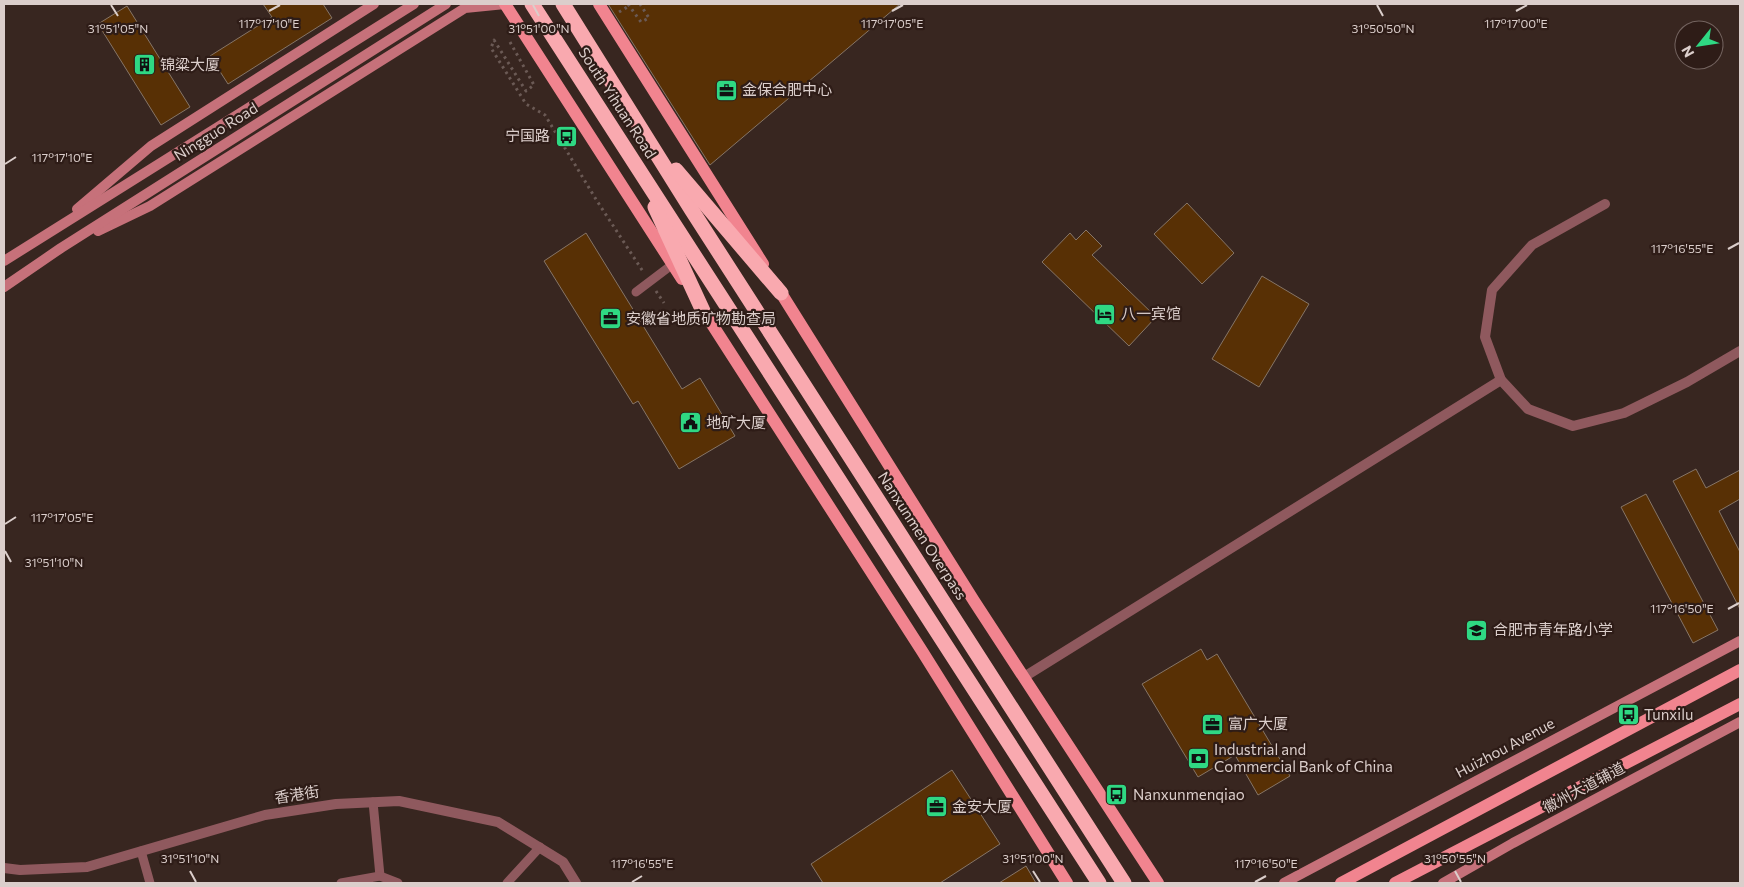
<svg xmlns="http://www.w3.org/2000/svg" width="1744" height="887" font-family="Commissioner,'Noto Sans SC',sans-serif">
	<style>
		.building { fill: #583005; stroke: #867567 }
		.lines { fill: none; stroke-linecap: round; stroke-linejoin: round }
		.path { stroke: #6b5a55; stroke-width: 3; stroke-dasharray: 2.5 4; stroke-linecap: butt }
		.lane { stroke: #8f595e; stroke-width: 9 }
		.street { stroke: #8f595e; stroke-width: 10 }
		.secondary { stroke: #c6717a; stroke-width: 10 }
		.primary { stroke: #f1848f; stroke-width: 12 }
		.highway { stroke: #f9a9af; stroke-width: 15 }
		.ticks { fill: none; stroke: #dbcecb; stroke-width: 2 }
		.labels { text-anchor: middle; stroke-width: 4.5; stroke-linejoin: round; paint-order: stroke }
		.poi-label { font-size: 15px; fill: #dbcecb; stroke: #2e1c17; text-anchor: start }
		.street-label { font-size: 15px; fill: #dbcecb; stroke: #2e1c17 }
		.ticks-label { font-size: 12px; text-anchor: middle; fill: #dbcecb; stroke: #2e1c17; stroke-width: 4.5; stroke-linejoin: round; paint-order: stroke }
	</style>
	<rect width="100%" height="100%" fill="#382620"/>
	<g class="building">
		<polygon points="263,4 323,4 332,18 228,84 210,56 272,17"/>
		<polygon points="608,4 900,4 710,165"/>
		<polygon points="127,6 190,107 161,125 98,24"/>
		<polygon points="1187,203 1234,253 1202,284 1154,234"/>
		<polygon points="1086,230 1102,246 1092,255 1156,317 1129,346 1042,262 1070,233 1076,240"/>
		<polygon points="586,233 682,389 700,378 735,436 679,469 638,401 633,404 544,261"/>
		<polygon points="1262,276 1309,304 1259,387 1212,359"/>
		<polygon points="1696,469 1706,488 1740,470 1740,499 1719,511 1740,552 1740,609 1673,481"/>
		<polygon points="1646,494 1718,630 1693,643 1621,507"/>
		<polygon points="1201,649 1207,660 1217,654 1290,776 1258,795 1235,755 1198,777 1142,684"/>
		<polygon points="952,770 1000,844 940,883 823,883 811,864"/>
		<polygon points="1026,866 1036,883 999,883"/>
	</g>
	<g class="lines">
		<g class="path">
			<polyline points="628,4 641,22 649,18 640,4"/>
			<polyline points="619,12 629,6"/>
			<polyline points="510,42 534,85 526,91 494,40 491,48 526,104 545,115 597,201 644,273"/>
			<polyline points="656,291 664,303"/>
		</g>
		<g class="lane">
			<polyline points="636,292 673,264"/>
			<polyline points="373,802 380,876"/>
			<polyline points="141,851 150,883"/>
			<polyline points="341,883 380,876 398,883"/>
			<polyline points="507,883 540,847"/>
		</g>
		<g class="street">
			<polyline points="1605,204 1532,245 1492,290 1485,337 1501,380 1528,409 1573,426 1624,413 1687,382 1740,351"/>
			<polyline points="1024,677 1501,380"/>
			<polyline points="4,868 20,870 87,867 265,815 336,804 399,801 498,822 563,862 576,883"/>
		</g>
		<g class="secondary">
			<polyline points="77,209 151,146 374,4"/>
			<polyline points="98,231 150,206 465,8 505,4"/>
			<polyline points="4,261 414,4"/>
			<polyline points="4,287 61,248 446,4"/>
			<polyline points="1284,883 1740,641"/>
			<polyline points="1443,883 1513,843 1740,722"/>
		</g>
		<g class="primary">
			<polyline points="505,4 682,279"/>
			<polyline points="599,4 763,264"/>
			<polyline points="776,285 974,601 1158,883"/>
			<polyline points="699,304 922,651 1067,883"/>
			<polyline points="1341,883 1740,670"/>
			<polyline points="1395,883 1740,704"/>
		</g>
		<g class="highway">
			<polyline points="532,4 1099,883"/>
			<polyline points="563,4 691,209 1124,883"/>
			<polyline points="676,170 781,293"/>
			<polyline points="655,207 703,311"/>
		</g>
	</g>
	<path class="ticks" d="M111 5 118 16M533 5 539 16M1377 5 1383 16M269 11 280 5M892 11 903 5M1516 11 1527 5M5 164 16 157M1728 249 1739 243M5 524 16 517M5 551 11 562M1728 609 1739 603M190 871 196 882M1033 871 1040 882M1455 871 1461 882M632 882 642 876M1255 882 1266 876"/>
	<defs>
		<symbol id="building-square" viewBox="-11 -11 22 22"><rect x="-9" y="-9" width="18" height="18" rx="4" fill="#2fd883" stroke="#2e1c17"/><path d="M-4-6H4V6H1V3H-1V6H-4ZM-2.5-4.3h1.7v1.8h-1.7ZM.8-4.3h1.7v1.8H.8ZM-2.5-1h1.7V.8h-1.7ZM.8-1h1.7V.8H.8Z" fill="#111"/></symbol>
		<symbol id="office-square" viewBox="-11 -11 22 22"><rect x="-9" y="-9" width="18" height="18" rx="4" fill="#2fd883" stroke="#2e1c17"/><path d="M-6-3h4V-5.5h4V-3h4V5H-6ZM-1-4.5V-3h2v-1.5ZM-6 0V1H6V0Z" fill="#111"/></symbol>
		<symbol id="bus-square" viewBox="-11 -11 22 22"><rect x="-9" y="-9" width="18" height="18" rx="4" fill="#2fd883" stroke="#2e1c17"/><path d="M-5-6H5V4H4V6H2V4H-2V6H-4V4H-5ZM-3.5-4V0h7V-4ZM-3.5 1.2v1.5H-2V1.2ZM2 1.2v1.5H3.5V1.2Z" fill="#111"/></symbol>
		<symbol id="hotel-square" viewBox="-11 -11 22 22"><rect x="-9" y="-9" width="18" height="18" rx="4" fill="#2fd883" stroke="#2e1c17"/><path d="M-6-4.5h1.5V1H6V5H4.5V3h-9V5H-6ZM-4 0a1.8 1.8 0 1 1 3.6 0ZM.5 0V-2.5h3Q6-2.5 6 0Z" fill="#111"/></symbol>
		<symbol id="civic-square" viewBox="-11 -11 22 22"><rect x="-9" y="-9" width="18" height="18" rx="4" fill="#2fd883" stroke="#2e1c17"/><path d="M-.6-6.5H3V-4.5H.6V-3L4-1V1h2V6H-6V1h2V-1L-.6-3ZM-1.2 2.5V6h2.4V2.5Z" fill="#111"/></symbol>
		<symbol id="school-square" viewBox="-11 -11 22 22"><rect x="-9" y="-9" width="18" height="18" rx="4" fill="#2fd883" stroke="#2e1c17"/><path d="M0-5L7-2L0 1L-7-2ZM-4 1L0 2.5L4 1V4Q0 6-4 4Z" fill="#111"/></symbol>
		<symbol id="bank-square" viewBox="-11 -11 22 22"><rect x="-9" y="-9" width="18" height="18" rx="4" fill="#2fd883" stroke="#2e1c17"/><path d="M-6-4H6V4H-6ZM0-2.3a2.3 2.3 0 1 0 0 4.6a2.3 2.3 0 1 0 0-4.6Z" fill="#111"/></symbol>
	</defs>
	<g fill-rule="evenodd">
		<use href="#building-square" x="132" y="52" width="25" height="25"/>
		<use href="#office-square" x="714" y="78" width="25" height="25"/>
		<use href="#bus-square" x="554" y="124" width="25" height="25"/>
		<use href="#hotel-square" x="1092" y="302" width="25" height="25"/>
		<use href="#office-square" x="598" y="306" width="25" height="25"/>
		<use href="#civic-square" x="678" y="410" width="25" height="25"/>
		<use href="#school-square" x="1464" y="618" width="25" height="25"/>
		<use href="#bus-square" x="1616" y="702" width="25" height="25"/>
		<use href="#office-square" x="1200" y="712" width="25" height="25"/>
		<use href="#bank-square" x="1186" y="746" width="25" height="25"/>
		<use href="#bus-square" x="1104" y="782" width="25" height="25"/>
		<use href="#office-square" x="924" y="794" width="25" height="25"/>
	</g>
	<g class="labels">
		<g class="poi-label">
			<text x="160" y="70">锦粱大厦</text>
			<text x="742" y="95">金保合肥中心</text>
			<text x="550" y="141" text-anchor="end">宁国路</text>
			<text x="1121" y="319">八一宾馆</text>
			<text x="626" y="324">安徽省地质矿物勘查局</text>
			<text x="706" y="428">地矿大厦</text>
			<text x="1493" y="635">合肥市青年路小学</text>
			<text x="1644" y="720">Tunxilu</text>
			<text x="1228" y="729">富广大厦</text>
			<text x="1214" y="755">Industrial and<tspan x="1214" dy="17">Commercial Bank of China</tspan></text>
			<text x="1133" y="800">Nanxunmenqiao</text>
			<text x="952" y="812">金安大厦</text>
		</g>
		<g class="street-label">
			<text transform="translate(617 103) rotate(57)" y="5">South Yihuan Road</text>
			<text transform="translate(216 132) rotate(-32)" y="5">Ningguo Road</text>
			<text transform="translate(922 536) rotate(57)" y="5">Nanxunmen Overpass</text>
			<text transform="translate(1505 748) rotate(-28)" y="5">Huizhou Avenue</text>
			<text transform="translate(1584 788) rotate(-28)" y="5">徽州大道辅道</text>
			<text transform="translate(297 795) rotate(-9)" y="5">香港街</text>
		</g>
	</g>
	<g class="ticks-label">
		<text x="1516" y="28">117°17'00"E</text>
		<text x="269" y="28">117°17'10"E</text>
		<text x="892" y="28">117°17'05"E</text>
		<text x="118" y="33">31°51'05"N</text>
		<text x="539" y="33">31°51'00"N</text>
		<text x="1383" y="33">31°50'50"N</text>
		<text x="62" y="162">117°17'10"E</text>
		<text x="1682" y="253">117°16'55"E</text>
		<text x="62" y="522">117°17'05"E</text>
		<text x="54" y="567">31°51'10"N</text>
		<text x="1682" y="613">117°16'50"E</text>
		<text x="190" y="863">31°51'10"N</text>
		<text x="1033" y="863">31°51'00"N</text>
		<text x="1455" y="863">31°50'55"N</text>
		<text x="642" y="868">117°16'55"E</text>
		<text x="1266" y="868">117°16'50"E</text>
	</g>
	<rect width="1744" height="887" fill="none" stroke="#dbcecb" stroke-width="10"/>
	<g transform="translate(1699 45) rotate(240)"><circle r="24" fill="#2e1c17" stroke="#73635f"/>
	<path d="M0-4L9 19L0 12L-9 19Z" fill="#2fd883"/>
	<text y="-8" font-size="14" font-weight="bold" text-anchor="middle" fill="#dbcecb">N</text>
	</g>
</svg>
